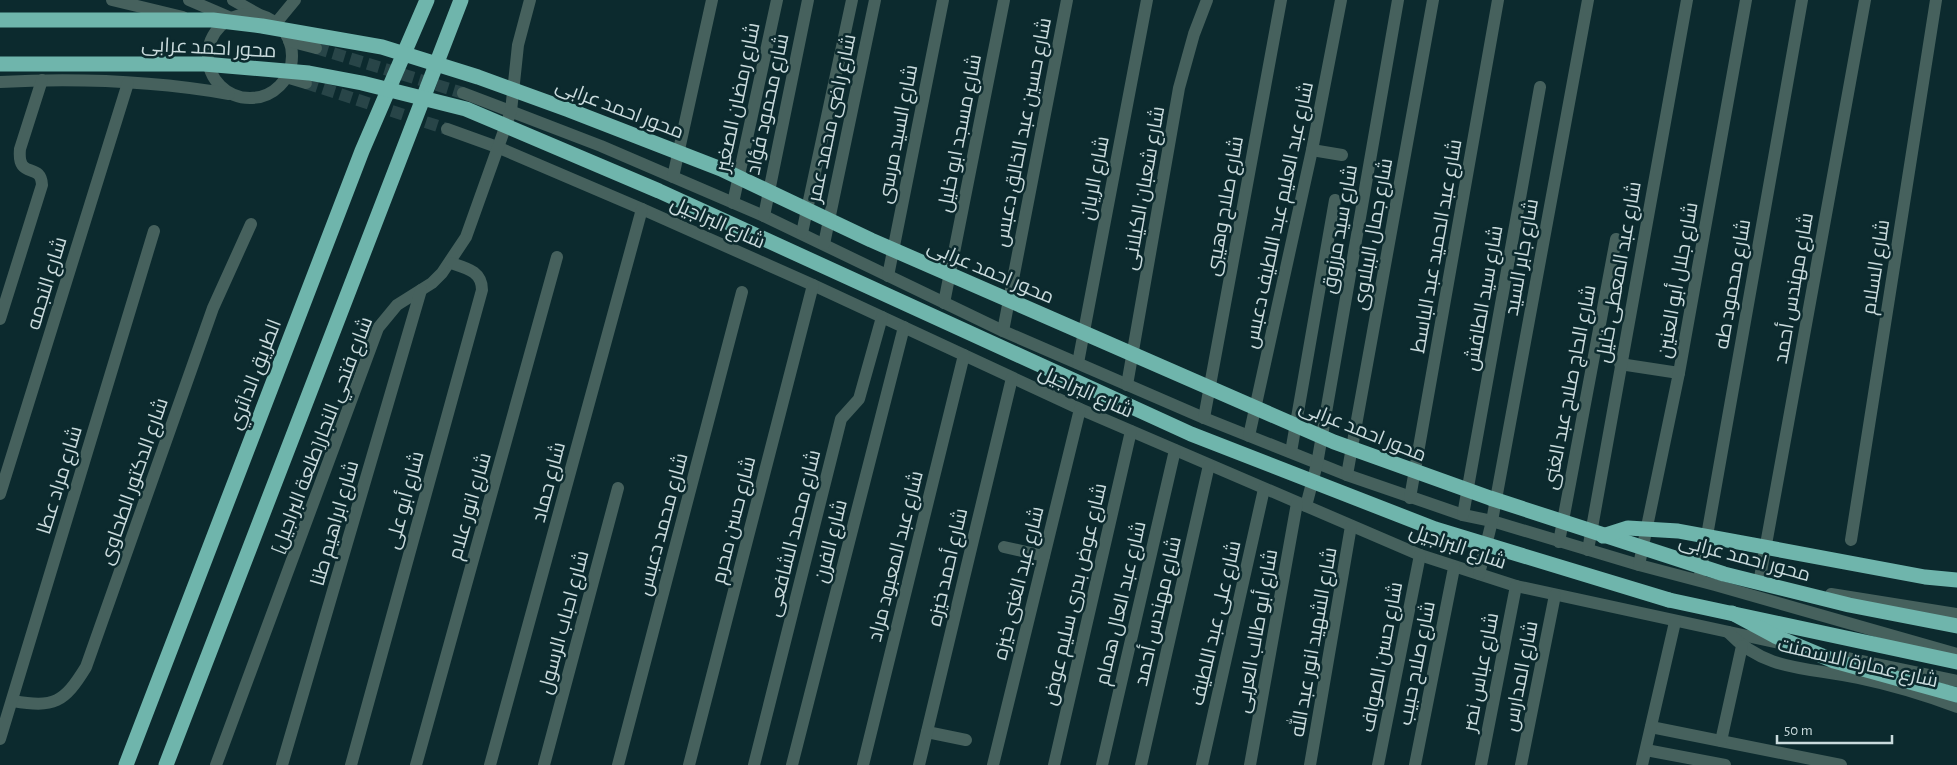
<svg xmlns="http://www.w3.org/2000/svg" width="1957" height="765" font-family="'Alegreya Sans',Cairo,sans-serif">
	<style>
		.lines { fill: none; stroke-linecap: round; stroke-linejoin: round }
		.minor-tunnel { stroke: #284548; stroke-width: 12; stroke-dasharray: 12 6; stroke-linecap: butt }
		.minor { stroke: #46615d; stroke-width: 12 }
		.highway { stroke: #6fb5ac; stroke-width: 15 }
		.highway-bridge { stroke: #6fb5ac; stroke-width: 15 }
		.labels { text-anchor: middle; stroke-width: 5; stroke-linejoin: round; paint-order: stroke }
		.street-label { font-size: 20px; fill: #cadbdd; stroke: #0c2a2e }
	</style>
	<rect width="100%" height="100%" fill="#0c2a2e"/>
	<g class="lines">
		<g class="minor-tunnel">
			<polyline points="316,48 463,93"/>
			<polyline points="306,83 447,129"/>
		</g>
		<g class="minor">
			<polyline points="112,0 183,17"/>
			<polyline points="189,0 231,18"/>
			<polyline points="233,0 258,14"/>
			<circle cx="250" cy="56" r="42"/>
			<polyline points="276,23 295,0"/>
			<polyline points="289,41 316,48"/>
			<polyline points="286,77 306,83"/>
			<path d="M0 82C76 78 154 81 229 94"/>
			<polyline points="463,93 601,146 764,216 1003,331 1204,418 1347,475 1463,515 1492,521 1639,565 1715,585 1957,654"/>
			<polyline points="447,129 497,147 642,209 813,285 1080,409 1420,555 1516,586 1784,644"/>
			<polyline points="1312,150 1342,155"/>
			<polyline points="673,177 712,0"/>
			<polyline points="733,203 777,0"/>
			<polyline points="764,216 808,0"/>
			<polyline points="802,233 852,0"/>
			<polyline points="824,244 875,0"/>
			<polyline points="888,276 943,0"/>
			<polyline points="944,303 1004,0"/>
			<path d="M0 319 42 185C41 161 17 181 20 149L42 80"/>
			<polyline points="1003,331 1067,0"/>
			<polyline points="1078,363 1147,0"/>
			<polyline points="1620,364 1679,373"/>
			<polyline points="1127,385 1179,88 1194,34 1207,0"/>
			<polyline points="1204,418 1281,0"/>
			<polyline points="1249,436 1312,150 1341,0"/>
			<polyline points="1291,452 1335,200"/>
			<polyline points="1347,475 1433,0"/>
			<polyline points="0,494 128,83"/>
			<polyline points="1410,498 1498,0"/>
			<polyline points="1306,506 1317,464 1398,0"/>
			<polyline points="1463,515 1540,87"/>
			<polyline points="1851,540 1936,0"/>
			<polyline points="1559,542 1616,239"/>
			<polyline points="1004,547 1044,556"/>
			<polyline points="1588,550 1687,0"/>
			<polyline points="1639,565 1679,373 1746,0"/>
			<polyline points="1479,574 1492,521 1588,0"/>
			<polyline points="1700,575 1802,0"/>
			<polyline points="1759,583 1865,0"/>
			<polyline points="1831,594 1957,614"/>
			<path d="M1728 632C1766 672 1808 667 1858 678 1892 685 1925 695 1957 707"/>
			<polyline points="1843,657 1957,681"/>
			<path d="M13 701C54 708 64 703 86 667L213 308 251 224"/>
			<polyline points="1651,727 1841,765"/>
			<polyline points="927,732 966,740"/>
			<polyline points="0,739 154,231"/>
			<polyline points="1721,741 1742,646"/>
			<polyline points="1646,750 1725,765"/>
			<polyline points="216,765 378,328 397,305 432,283 442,273 466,237 511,111 518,45 530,0"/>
			<polyline points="282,765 421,290"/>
			<path d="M351 765 482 290C482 271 466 268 451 263"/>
			<polyline points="416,765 557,257"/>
			<polyline points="490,765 642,209"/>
			<polyline points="544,765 618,488"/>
			<polyline points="618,765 742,292"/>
			<polyline points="689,765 813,285"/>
			<polyline points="754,765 841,419 859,399 882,317"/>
			<polyline points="792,765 904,327"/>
			<polyline points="863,765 964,355"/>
			<polyline points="919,765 1012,378"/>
			<polyline points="993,765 1080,409"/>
			<polyline points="1054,765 1131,431"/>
			<polyline points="1102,765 1175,450"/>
			<polyline points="1141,765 1209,465"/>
			<polyline points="1202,765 1264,489"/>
			<polyline points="1250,765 1297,503"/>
			<polyline points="1310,765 1351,526"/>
			<polyline points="1378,765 1420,555"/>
			<polyline points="1415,765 1454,568"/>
			<polyline points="1481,765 1516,586"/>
			<polyline points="1521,765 1555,595"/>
			<polyline points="1642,765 1675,622"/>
		</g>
		<g class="highway">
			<polyline points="1669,600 1957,662"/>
			<polyline points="126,765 362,151 427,0"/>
			<polyline points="166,765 461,0"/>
		</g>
		<g class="highway-bridge">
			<polyline points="0,20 213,20 262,26 382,47 478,77 569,110 721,169 871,240 1334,442 1490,498 1724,574 1849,605 1957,626"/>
			<polyline points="0,64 204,64 309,73 362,83 466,109 659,191 1191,434 1435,529 1669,600"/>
			<polyline points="1603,536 1628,528 1678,531 1925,577 1957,580"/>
			<polyline points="1732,613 1775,636 1834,661 1957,695"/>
		</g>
	</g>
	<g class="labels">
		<g class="street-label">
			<text transform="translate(209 47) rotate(3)" y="7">محور احمد عرابى</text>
			<text transform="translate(737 97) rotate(-78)" y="7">شارع رمضان الصغير</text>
			<text transform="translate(767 104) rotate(-78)" y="7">شارع محمود فؤاد</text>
			<text transform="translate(620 108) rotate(21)" y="7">محور احمد عرابى</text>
			<text transform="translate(831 118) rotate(-78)" y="7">شارع راضى محمد عمر</text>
			<text transform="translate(1022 132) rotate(-79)" y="7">شارع حسين عبد الخالق دعبس</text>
			<text transform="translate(959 133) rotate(-79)" y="7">شارع مسجد ابو خليل</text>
			<text transform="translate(897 134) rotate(-79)" y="7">شارع السيد مرسى</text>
			<text transform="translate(1094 178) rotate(-79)" y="7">شارع الريان</text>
			<text transform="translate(1143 188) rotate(-80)" y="7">شارع شعبان الكيلانى</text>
			<text transform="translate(1224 206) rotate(-80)" y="7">شارع صلاح وهيبى</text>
			<text transform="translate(1278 215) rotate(-78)" y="7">شارع عبد العليم عبد اللطيف دعبس</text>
			<text transform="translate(718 222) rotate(24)" y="7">شارع البراجيل</text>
			<text transform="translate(1339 229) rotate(-80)" y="7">شارع سيد مرزوق</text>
			<text transform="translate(1372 234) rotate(-80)" y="7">شارع جمال الببلاوى</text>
			<text transform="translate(1436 246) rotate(-80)" y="7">شارع عبد الحميد عبد الباسط</text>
			<text transform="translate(1521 257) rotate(-80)" y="7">شارع جابر السيد</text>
			<text transform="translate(1875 267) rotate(-81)" y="7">شارع السلام</text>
			<text transform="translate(991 271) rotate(23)" y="7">محور احمد عرابى</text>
			<text transform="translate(1618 272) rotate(-80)" y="7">شارع عبد المعطى خليل</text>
			<text transform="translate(1677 280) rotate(-80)" y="7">شارع جلال أبو العنين</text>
			<text transform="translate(46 283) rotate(-73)" y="7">شارع النجمه</text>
			<text transform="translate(1732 284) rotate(-80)" y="7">شارع محمود طه</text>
			<text transform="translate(1793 288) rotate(-80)" y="7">شارع مهندس أحمد</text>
			<text transform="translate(1483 298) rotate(-80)" y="7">شارع سيد الطافش</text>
			<text transform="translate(254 374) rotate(-69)" y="7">الطريق الدائري</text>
			<text transform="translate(1569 387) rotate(-79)" y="7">شارع الحاج صلاح عبد الغنى</text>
			<text transform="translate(1086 391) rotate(24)" y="7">شارع البراجيل</text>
			<text transform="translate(1363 430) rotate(22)" y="7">محور احمد عرابى</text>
			<text transform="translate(321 435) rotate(-69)" y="7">شارع فتحي النجار[طلعة البراجيل]</text>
			<text transform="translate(59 480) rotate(-73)" y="7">شارع مراد عطا</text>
			<text transform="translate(133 481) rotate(-71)" y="7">شارع الدكتور الطحاوى</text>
			<text transform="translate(548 482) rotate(-75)" y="7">شارع حماد</text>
			<text transform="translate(404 500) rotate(-75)" y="7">شارع أبو على</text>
			<text transform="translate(469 506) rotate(-74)" y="7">شارع انور علام</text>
			<text transform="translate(733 520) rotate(-76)" y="7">شارع حسن محرم</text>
			<text transform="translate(334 523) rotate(-74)" y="7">شارع ابراهيم طنا</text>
			<text transform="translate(662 524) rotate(-75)" y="7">شارع محمد دعبس</text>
			<text transform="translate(793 533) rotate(-76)" y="7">شارع محمد الشافعى</text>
			<text transform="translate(830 541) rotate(-76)" y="7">شارع الفرن</text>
			<text transform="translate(1458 546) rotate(19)" y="7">شارع البراجيل</text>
			<text transform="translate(895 556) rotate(-76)" y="7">شارع عبد المعبود مراد</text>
			<text transform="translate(1745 557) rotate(15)" y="7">محور احمد عرابى</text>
			<text transform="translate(947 567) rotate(-77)" y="7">شارع أحمد خيزه</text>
			<text transform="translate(1018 583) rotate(-76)" y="7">شارع عبد الغنى خيزه</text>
			<text transform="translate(1074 594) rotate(-77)" y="7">شارع عوض بدرى سليم عوض</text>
			<text transform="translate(1120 603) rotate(-77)" y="7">شارع عبد العال همام</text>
			<text transform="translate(1157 611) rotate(-77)" y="7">شارع مهندس أحمد</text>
			<text transform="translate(563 622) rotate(-75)" y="7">شارع احباب الرسول</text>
			<text transform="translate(1215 623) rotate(-77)" y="7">شارع على عبد اللطيف</text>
			<text transform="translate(1256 631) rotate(-80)" y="7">شارع أبو طالب العربى</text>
			<text transform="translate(1313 642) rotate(-80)" y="7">شارع الشهيد انور عبد الله</text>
			<text transform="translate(1381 657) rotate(-79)" y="7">شارع حسن الصواف</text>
			<text transform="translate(1858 662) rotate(13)" y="7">شارع عمارة الاسمنت</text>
			<text transform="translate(1416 663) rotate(-79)" y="7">شارع صلاح حبيب</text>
			<text transform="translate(1480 672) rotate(-79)" y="7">شارع عباس نصر</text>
			<text transform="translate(1520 676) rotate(-79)" y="7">شارع المدارس</text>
		</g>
	</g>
	<path d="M1777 735v8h115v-8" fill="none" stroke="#cadbdd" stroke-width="2.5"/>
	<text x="1784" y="735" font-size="15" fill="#cadbdd" stroke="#0c2a2e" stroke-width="4" paint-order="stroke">50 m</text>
</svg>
